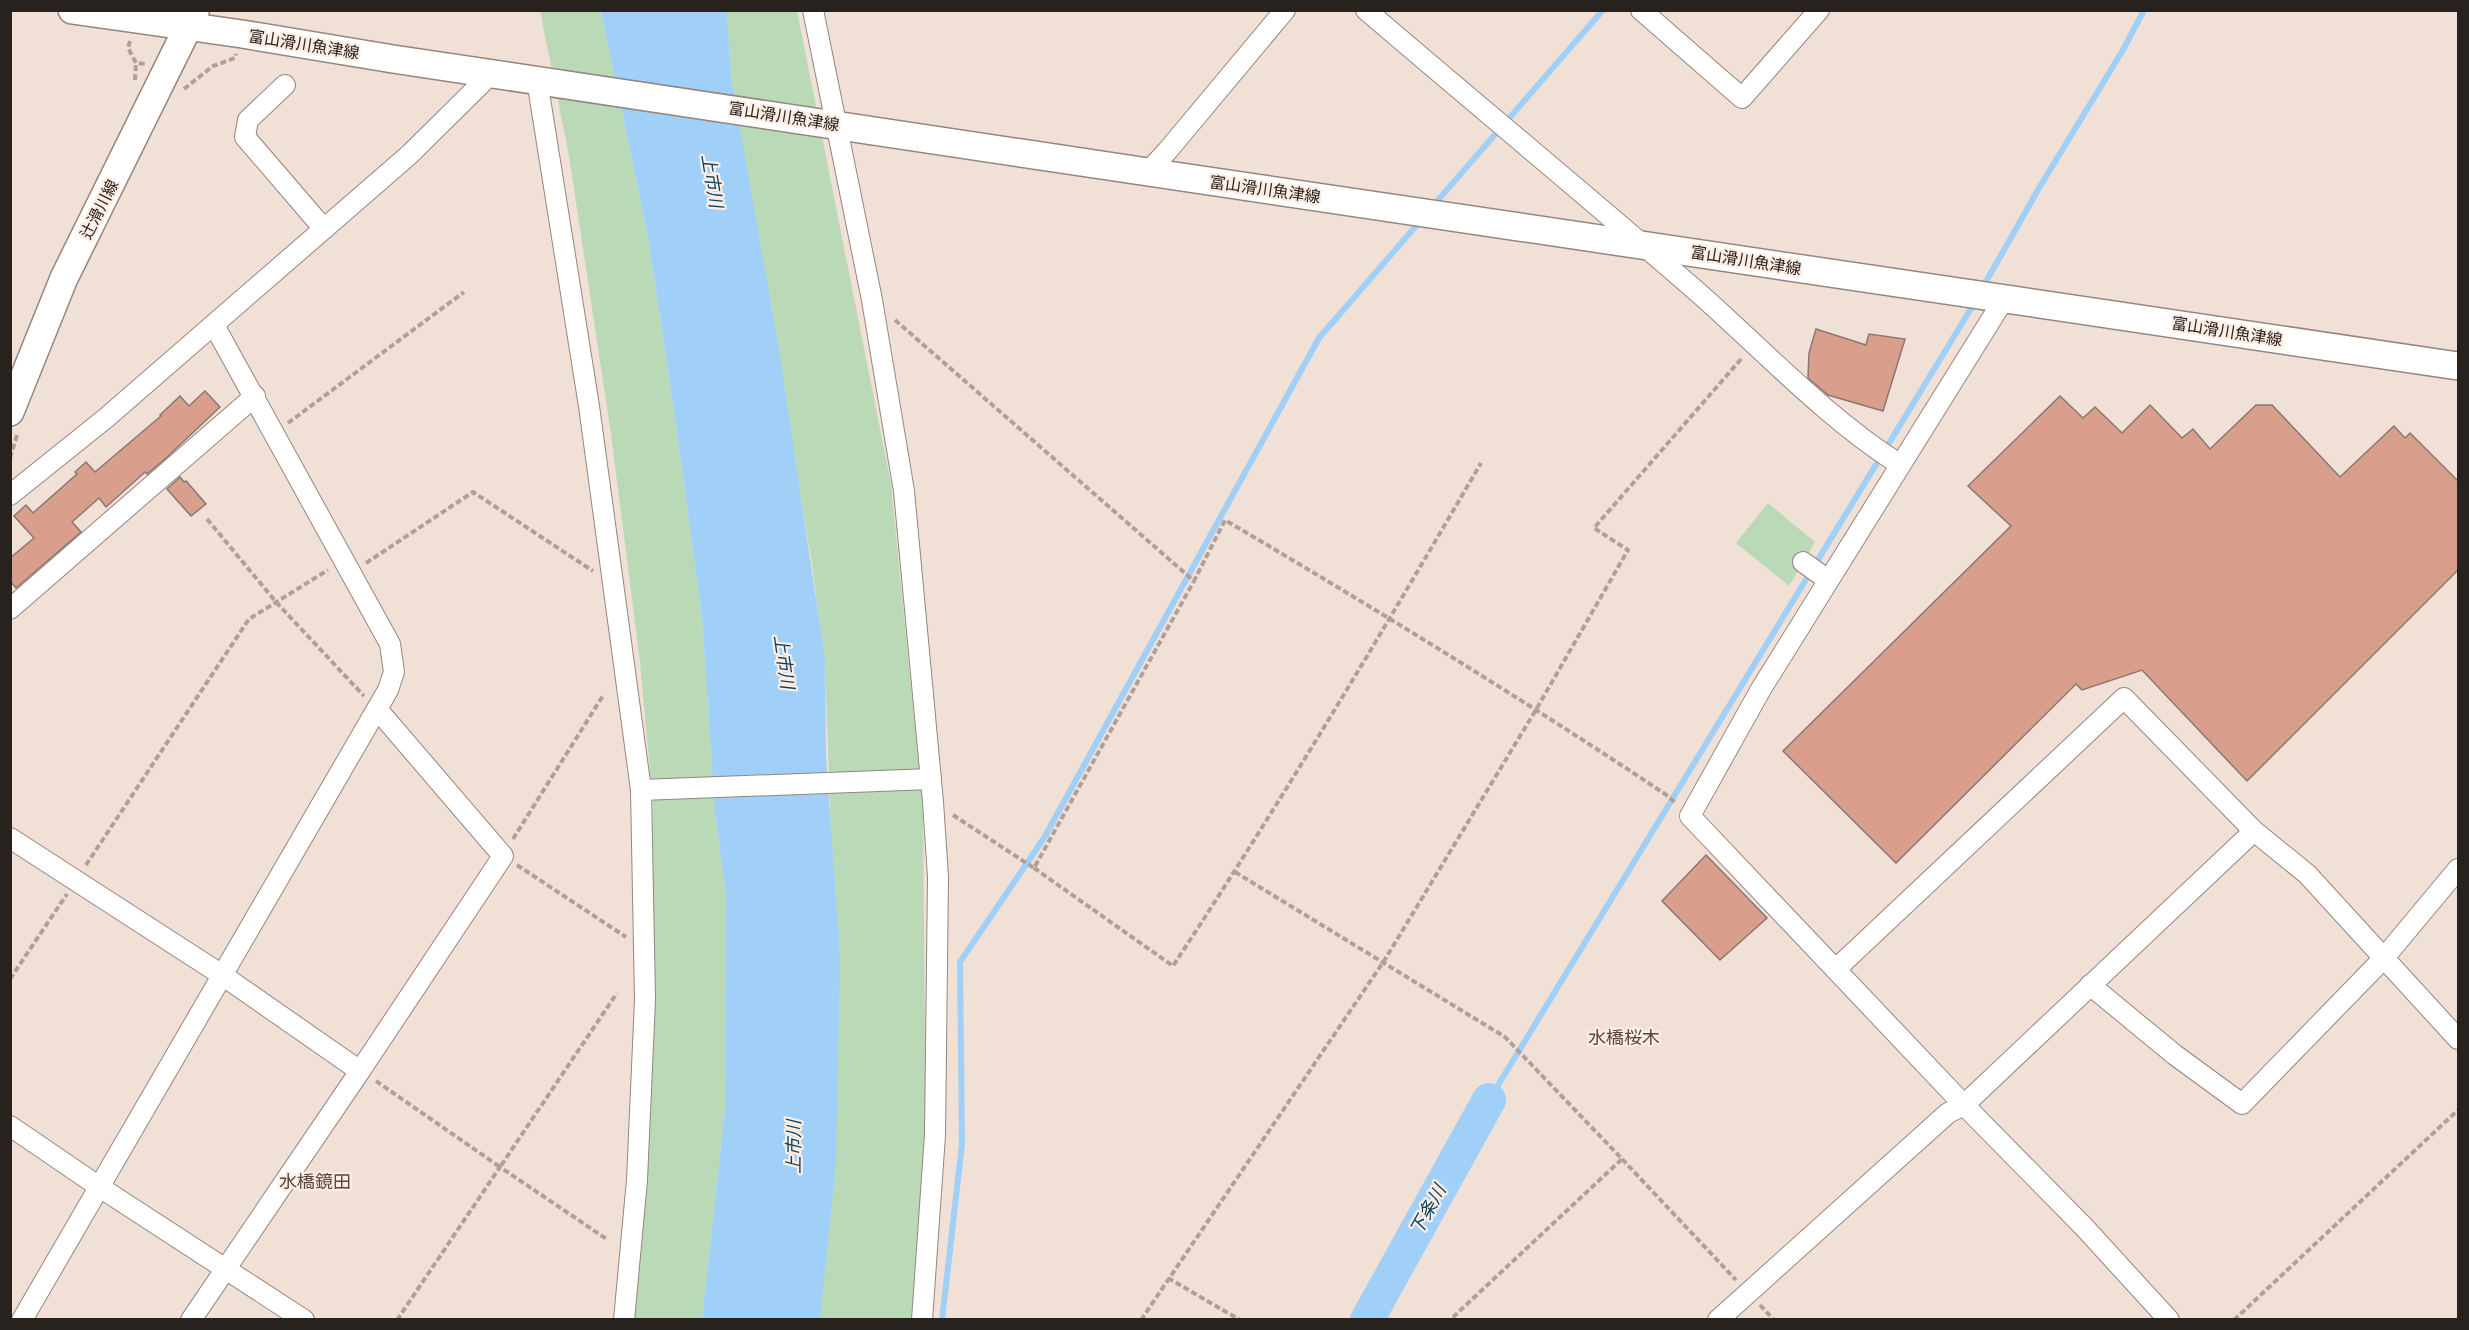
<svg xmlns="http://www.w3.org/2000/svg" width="2469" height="1330" font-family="'Roboto Serif','Noto Sans JP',serif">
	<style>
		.green { fill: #bad9b7 }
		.water { fill: #a0d0f8 }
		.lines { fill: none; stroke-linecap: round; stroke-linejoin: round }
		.stream { stroke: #a0d0f8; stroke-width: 6 }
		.river { stroke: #a0d0f8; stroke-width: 34 }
		.building { fill: #da9f8c; stroke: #887772; stroke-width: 1.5 }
		.minor-casing { stroke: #95867d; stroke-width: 22 }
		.secondary-casing { stroke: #95867d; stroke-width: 30 }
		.path { stroke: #afa19a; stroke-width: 4; stroke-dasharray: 6 3; stroke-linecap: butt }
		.minor { stroke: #fff; stroke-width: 20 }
		.secondary { stroke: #fff; stroke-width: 27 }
		.labels { text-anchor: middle; stroke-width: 4.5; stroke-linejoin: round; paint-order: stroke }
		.street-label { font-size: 16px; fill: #28221f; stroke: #feede3 }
		.water-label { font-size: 18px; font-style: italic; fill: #084066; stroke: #feede3 }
		.neighbourhood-label { font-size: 18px; fill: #564840; stroke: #feede3 }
	</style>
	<rect width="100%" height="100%" fill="#f1e0d6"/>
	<g class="green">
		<polygon points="540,11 601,11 648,237 674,411 702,617 715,815 726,894 725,1109 702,1319 632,1319 638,1280 651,1064 653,804 640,662 611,434 569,156"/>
		<polygon points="727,11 797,11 891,484 923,809 926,1155 915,1319 819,1319 840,954 831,833 825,665 812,564 731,77"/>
		<polygon points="1768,503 1815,542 1789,586 1736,543"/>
	</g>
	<polygon class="water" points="601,11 727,11 731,77 779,350 825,659 826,756 840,954 836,1164 820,1319 702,1319 725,1109 726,894 715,815 702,617 674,411 648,237"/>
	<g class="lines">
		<g class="stream">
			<polyline points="1432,207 1603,10"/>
			<polyline points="1983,287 2039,188 2123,50 2144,10"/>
			<polyline points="1489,1100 1975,302"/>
			<polyline points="942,1320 962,1144 960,962 1044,838 1319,338 1422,219"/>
		</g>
		<polyline class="river" points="1367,1320 1489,1100"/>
	</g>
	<g class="building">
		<polygon points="1816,329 1866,345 1869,334 1905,339 1883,411 1828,395 1808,378 1809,353"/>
		<polygon points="205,391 220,407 164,460 147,474 145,472 106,507 99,498 72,522 81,532 16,588 10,581 10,558 34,538 14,516 26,505 33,513 77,474 75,472 86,462 95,472 161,416 160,415 180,396 189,406"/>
		<polygon points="2060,396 2083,418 2095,407 2122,433 2150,405 2182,438 2193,429 2210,449 2256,405 2272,405 2340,477 2394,426 2405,438 2410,433 2458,481 2458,570 2247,781 2142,670 2082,690 2076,684 1896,863 1783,751 2011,526 1968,486"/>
		<polygon points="180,477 184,482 186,481 206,504 191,516 167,489"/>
		<polygon points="1706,855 1767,918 1720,960 1662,901"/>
	</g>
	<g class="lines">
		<defs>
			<g id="minor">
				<polyline points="813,10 872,300 904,491 933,802 938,877 935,1135 922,1320"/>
				<path d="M1366 10C1478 106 1591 199 1702 296 1766 353 1827 418 1899 464"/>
				<polyline points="1641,10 1742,98 1819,10"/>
				<polyline points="537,80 589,406 641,790 645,1000 637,1180 624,1320"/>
				<polyline points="285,85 248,120 245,137 324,229"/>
				<polyline points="1148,172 1169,149 1285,10"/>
				<polyline points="2004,299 1761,689 1690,816 1964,1105 2084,1227 2169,1320"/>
				<polyline points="10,495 106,418 409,155 492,73"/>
				<polyline points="1803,562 1828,580"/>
				<polyline points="10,609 255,396"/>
				<polyline points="641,790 931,779"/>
				<polyline points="10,838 222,975 360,1071 503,856 377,709"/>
				<polyline points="1836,969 2124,698 2254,831 2307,874 2458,1039"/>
				<polyline points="2090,985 2175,1055 2242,1104 2383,959 2458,869"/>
				<polyline points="10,1126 98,1186 304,1320"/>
				<polyline points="22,1320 388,690 394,672 390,644 214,325"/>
				<polyline points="191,1320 360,1071"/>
				<polyline points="1718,1320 1948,1113 1964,1105 2254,831"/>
			</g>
			<g id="secondary">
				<polyline points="72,10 242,34 393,59 1148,172 2458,366"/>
				<polyline points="10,412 64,278 195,13"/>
			</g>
		</defs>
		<use href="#minor" class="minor-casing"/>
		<use href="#secondary" class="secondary-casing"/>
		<g class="path">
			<polyline points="130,41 128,48 136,63 146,64"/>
			<polyline points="135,80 136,63"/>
			<polyline points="184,89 213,66 235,58 236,54"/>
			<path d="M895 320 1194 581 1225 520C1374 608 1521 698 1665 794L1676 803"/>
			<polyline points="288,423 464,292"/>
			<polyline points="10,458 18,432"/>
			<polyline points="207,519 276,602 364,696"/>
			<polyline points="366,563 473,492 593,571"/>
			<polyline points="953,815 1034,868 1194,581"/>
			<polyline points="513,839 604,694"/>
			<polyline points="86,865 249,619 328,570"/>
			<polyline points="517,865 626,937"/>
			<path d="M1034 868 1173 966C1281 802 1382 633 1481 463"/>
			<polyline points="1235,872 1505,1037 1622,1159 1450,1320"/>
			<polyline points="10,979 67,894"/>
			<polyline points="376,1081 500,1167 617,993"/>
			<polyline points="1622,1159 1736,1280"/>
			<polyline points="1168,1278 1240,1320"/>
			<polyline points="1760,1305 1774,1320"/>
			<polyline points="397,1320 500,1167 608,1240"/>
			<polyline points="1141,1320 1384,961 1537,708 1628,550 1594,528 1742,358"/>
			<polyline points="2234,1320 2458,1110"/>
		</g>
		<use href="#minor" class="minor"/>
		<use href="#secondary" class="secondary"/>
	</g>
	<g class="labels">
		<g class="street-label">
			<text transform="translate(304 44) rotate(9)" y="6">富山滑川魚津線</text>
			<text transform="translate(784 116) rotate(9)" y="6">富山滑川魚津線</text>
			<text transform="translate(1265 189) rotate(8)" y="6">富山滑川魚津線</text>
			<text transform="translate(99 209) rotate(-63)" y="6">辻滑川線</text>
			<text transform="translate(1746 260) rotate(9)" y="6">富山滑川魚津線</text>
			<text transform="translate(2227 331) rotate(9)" y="6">富山滑川魚津線</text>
		</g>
		<g class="water-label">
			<text transform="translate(712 181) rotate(81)" y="6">上市川</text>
			<text transform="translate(784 662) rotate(82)" y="6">上市川</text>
			<text transform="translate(794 1147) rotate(-90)" y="6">上市川</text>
			<text transform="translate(1428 1210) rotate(-61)" y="6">下条川</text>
		</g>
		<g class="neighbourhood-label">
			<text x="1624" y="1044">水橋桜木</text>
			<text x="315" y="1188">水橋鏡田</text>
		</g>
	</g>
	<rect width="2469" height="1330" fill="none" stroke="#28221f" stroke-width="24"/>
</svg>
